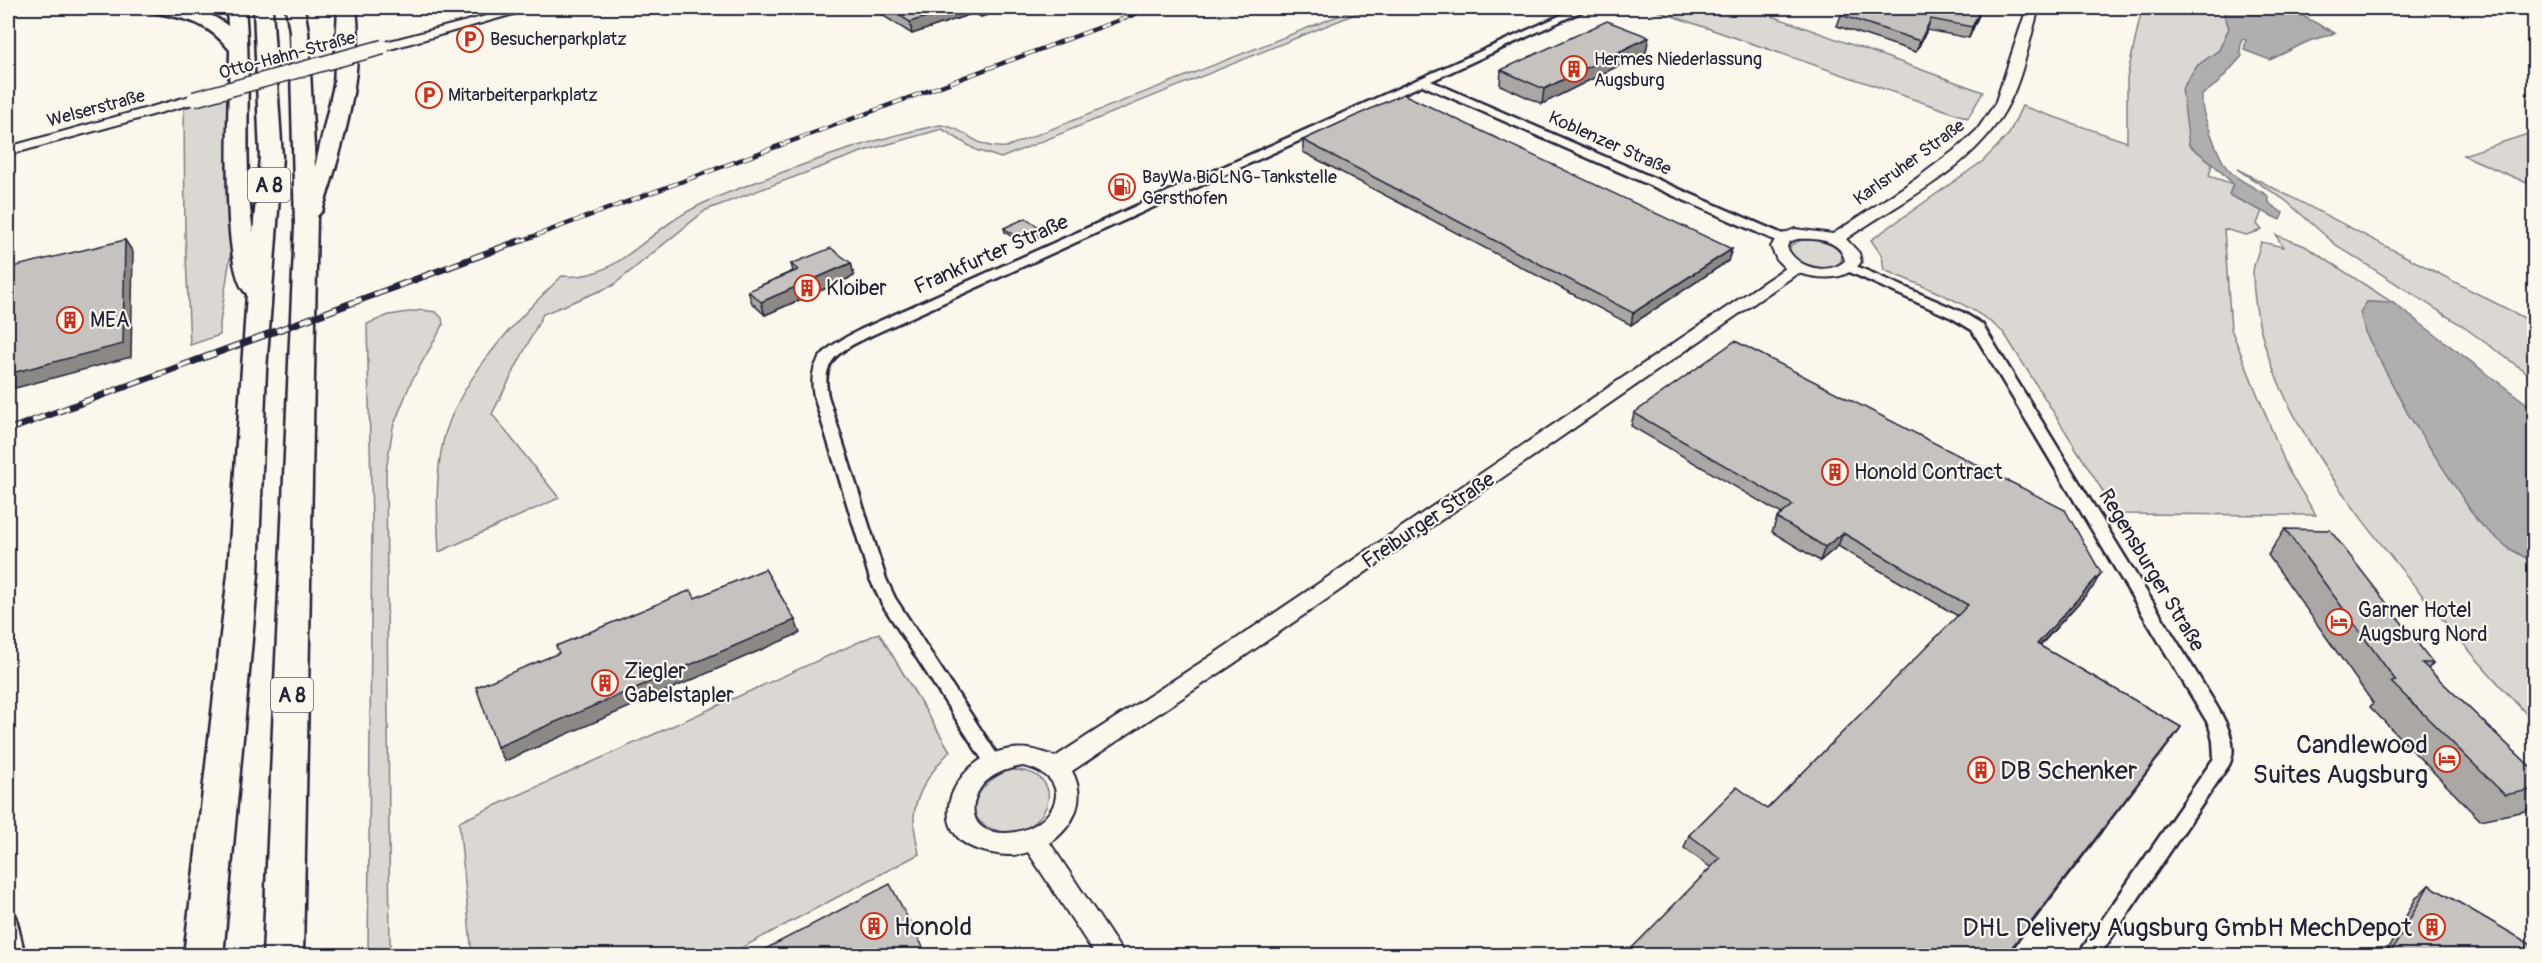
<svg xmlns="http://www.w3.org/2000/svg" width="2542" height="963" font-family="Pangolin,sans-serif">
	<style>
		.green { fill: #dbd8d3; stroke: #7e7d87; stroke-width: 1.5 }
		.water { fill: #b1aeb0; stroke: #787681; stroke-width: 1.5 }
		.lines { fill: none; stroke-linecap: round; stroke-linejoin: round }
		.minor-casing { stroke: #22223b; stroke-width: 5 }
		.tertiary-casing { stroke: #22223b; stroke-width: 4 }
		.motorway-casing { stroke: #22223b; stroke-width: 5 }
		.minor { fill: #fbf7ec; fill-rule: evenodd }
		.tertiary { fill: #fbf7ec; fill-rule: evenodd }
		.motorway { fill: #fbf7ec; fill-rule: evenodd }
		.rail-far1-casing { stroke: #22223b; stroke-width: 4.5 }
		.rail-casing { stroke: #22223b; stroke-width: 7 }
		.rail-far1 { stroke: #fbf7ec; stroke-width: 3; stroke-dasharray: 10; stroke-linecap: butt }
		.rail { stroke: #fbf7ec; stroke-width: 4.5; stroke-dasharray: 13; stroke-linecap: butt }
		.tertiary-bridge-casing { stroke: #22223b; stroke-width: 17; stroke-linecap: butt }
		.tertiary-bridge { stroke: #fbf7ec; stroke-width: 14 }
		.wall { fill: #aaa7a5; stroke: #22223b; stroke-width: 1.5 }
		.shaded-wall { fill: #8b8886; stroke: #22223b; stroke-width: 1.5 }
		.building { fill: #c6c2c0; stroke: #22223b; stroke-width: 1.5 }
		.labels { text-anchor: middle; stroke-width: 4.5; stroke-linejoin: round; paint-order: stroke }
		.far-poi-label { font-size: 18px; fill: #22223b; stroke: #fbf7ec; text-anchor: start }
		.far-street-label { font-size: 18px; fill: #22223b; stroke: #fbf7ec }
		.shield { fill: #fbf7ec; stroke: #636270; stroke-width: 1.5 }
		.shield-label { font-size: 20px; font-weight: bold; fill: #22223b }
		.street-label { font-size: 21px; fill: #22223b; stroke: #fbf7ec }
		.poi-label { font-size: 21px; fill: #22223b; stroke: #fbf7ec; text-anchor: start }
		.near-poi-label { font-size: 26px; fill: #22223b; stroke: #fbf7ec; text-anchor: end }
	</style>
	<rect width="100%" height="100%" fill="#fbf7ec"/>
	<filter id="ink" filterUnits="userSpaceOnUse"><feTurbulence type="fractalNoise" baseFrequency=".0167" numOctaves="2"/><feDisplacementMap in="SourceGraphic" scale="12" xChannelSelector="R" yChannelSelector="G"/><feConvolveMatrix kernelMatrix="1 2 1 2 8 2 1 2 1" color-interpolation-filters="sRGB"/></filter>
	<g filter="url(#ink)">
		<g class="green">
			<path d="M1358 8H1370L1001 158 976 150 942 129 864 151 706 210 612 286 543 314 492 414 559 498 439 552C437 515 435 478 443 442 457 381 518 318 562 276 611 281 639 242 677 218 701 202 730 192 756 182 815 160 878 137 940 125 966 127 975 150 1006 147Z"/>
			<polygon points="1649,8 1750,8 1983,92 1968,118"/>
			<path d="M2142 8H2222L2229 28 2219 50 2197 66 2189 145 2212 163 2209 176 2233 184 2229 195 2262 211 2257 224 2262 230 2246 235 2224 229 2231 329 2288 470 2316 515 2117 514 2004 333C1970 302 1926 288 1884 270L1882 256 1871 240 1983 161 2009 134 2022 106 2127 142V78Z"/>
			<polygon points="227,96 226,163 232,245 220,323 220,335 190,345 185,233 184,108"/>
			<polygon points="2534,132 2534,186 2463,155"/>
			<polygon points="2237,169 2534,323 2534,378 2461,325 2336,245 2285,200"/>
			<path d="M2276 235 2305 246 2393 303 2367 302 2508 548 2534 562V722C2489 675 2450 629 2409 579 2342 496 2253 383 2253 272 2254 262 2259 251 2261 242L2283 247Z"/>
			<path d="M1801 240C1817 239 1833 241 1842 255 1843 277 1794 268 1789 249L1791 245Z"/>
			<polygon points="422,310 436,312 442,318 443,325 411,382 393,427 386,471 390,955 368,955 372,520 367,324 389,315"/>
			<path d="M879 633 950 751C933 769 913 796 914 821 914 832 917 843 919 854L728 955 552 956 550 949 533 955H472L459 822Z"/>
			<path d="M1009 770C1079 768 1044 849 992 829 955 814 983 779 1009 770Z"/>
		</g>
		<g class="water">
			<path d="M2222 8H2243L2249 13V8H2288L2335 33 2309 41 2270 60 2244 50 2246 40 2242 39 2240 51 2242 56 2218 83 2202 95C2201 109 2205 118 2210 131 2225 174 2228 173 2267 195L2270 204 2283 213 2280 220 2229 195 2233 184 2212 163 2189 145 2182 89 2197 66 2219 50 2229 28Z"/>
			<polygon points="2367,302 2393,303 2534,409 2534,562 2508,548 2478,522 2408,414 2365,332 2360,312"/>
		</g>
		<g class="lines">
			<defs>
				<g id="minor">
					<path d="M1577 8H1589L1431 81 1787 236V242H1779L1422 85 872 335C842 350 820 358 828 396L886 579 895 598 1002 762 999 767 993 769 987 767 882 604 870 579 814 396C806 356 831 345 862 329Z"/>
					<path d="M1849 263 1962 312 1982 324 2216 705C2226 722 2239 746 2229 765L2099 956H2077L2214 758 2213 741 2209 725 1972 330 1952 318 1845 270 1843 267Z"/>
					<polygon points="8,911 15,914 25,956 8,956"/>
				</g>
				<g id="tertiary">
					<polygon points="517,8 535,8 383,51 377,47 378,44"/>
					<path d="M2027 8H2039C2028 44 2022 85 2001 117 1966 172 1898 203 1846 239L1859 253 1861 262C1846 282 1819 279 1798 273L1233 664 1072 771C1087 799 1075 825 1050 843L1125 956H1096L1028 852C1014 857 1002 855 987 852 904 836 969 716 1055 757L1217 652 1785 268 1777 260 1771 247 1777 236 1795 229 1833 234 1916 179 1960 146 1977 130 1995 104ZM1797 239C1815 238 1841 239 1845 261 1827 276 1796 268 1787 247L1789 242ZM1023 766C1087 780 1047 841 994 832 965 827 970 793 989 779 999 771 1011 768 1023 766Z"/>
					<polygon points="194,95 199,96 199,102 8,155 8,147"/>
				</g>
				<g id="motorway">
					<path d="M151 8C179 5 206 8 228 26L227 8H245C252 82 242 159 253 232L260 157 254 8H272L282 157 266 370 258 574 223 956H184L228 574 247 294C218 270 230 92 230 50 205 20 188 20 154 12Z"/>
					<path d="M286 8H304L308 31 315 167 334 85 338 8H356C364 76 343 146 322 211L317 216 303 956H263L295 226 290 31Z"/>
				</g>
			</defs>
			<use href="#minor" class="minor-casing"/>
			<use href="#tertiary" class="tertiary-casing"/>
			<use href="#motorway" class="motorway-casing"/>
			<use href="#minor" class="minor"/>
			<use href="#tertiary" class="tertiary"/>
			<use href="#motorway" class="motorway"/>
			<defs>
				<polyline id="rail-far1" points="518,242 1152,8"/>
				<polyline id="rail" points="8,430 522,240"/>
			</defs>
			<use href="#rail-far1" class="rail-far1-casing"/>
			<use href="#rail" class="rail-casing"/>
			<use href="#rail-far1" class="rail-far1"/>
			<use href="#rail" class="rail"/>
			<defs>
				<polyline id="tertiary-bridge" points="194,99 383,47"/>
			</defs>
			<use href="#tertiary-bridge" class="tertiary-bridge-casing"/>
			<use href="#tertiary-bridge" class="tertiary-bridge"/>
		</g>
		<g class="wall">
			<polygon points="871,8 1009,8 981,17 974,13 912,34"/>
			<polygon points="1982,8 1969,38 1927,30 1916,52 1837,26 1841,15"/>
			<polygon points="1646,52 1542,104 1500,85 1501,70"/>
			<polygon points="1303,140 1728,261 1631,325 1303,152"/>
			<polygon points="1004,228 1044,234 1022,244 1005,232"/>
			<polygon points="851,263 854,276 765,315 752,303 748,291 793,271 791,264"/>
			<polygon points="1634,413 2093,587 2040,646 2181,727 2172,740 1710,867 1684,848 1689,835 1767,809 1958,616 1838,546 1820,561 1772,532 1777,518 1782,514 1631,426"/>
			<polygon points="2285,529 2433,663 2428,669 2535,771 2535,802 2526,811 2480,820 2370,707 2373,703 2268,555"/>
			<polygon points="2429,885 2535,956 2384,956 2416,898"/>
		</g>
		<g class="shaded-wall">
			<polygon points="955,8 973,8 974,13 912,34 910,22"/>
			<polygon points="979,8 1009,8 981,17"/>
			<polygon points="1981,8 1982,8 1969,38 1972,27"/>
			<polygon points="1931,19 1927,30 1916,52 1920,41"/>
			<polygon points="1649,37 1646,52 1542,104 1544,89"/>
			<polygon points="1043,230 1044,234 1022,244 1021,240"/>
			<polygon points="125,240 133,252 131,357 8,390 8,374"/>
			<polygon points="1732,249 1728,261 1631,325 1633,313"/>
			<polygon points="851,263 854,276 765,315 761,302"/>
			<polygon points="1843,533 1838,546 1820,561 1825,547"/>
			<polygon points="2101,573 2093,587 2029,657 2037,644"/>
			<polygon points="795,620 800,633 505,761 497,747"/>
			<polygon points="2181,727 2172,740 2007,956 2005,956"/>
			<polygon points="925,951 927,956 917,956"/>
		</g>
		<g class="building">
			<polygon points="887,8 955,8 910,22"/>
			<polygon points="1845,8 1981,8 1972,27 1931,19 1920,41 1841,15"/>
			<polygon points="1607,21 1649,37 1544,89 1501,70"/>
			<polygon points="1403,94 1732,249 1633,313 1303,140"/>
			<polygon points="1026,218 1043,230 1021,240 1004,228"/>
			<polygon points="125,240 123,344 8,374 8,268"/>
			<polygon points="831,248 851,263 761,302 748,291 798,270 791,264"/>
			<polygon points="1735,341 2065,510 2101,573 2037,644 2181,727 2005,956 1624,956 1720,858 1689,835 1737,787 1767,809 1968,605 1843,533 1825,547 1777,518 1793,505 1634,413"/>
			<polygon points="2285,529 2330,530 2433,663 2422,663 2535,771 2535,789 2505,795 2391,682 2396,681"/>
			<polygon points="765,569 795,620 497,747 476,687 559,653 556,646 691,590 695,598"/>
			<polygon points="890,884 925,951 917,956 752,956"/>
			<polygon points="2429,885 2535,947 2535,956 2389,956"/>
		</g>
	</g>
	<defs>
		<symbol id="parking-ring" viewBox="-11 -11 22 22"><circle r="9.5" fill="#fbf7ec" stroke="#c8321e" stroke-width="1.5"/><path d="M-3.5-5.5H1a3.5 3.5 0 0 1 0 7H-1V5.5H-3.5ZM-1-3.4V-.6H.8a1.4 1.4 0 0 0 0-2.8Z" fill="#c8321e"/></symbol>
		<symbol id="building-ring" viewBox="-11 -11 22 22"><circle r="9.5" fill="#fbf7ec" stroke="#c8321e" stroke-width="1.5"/><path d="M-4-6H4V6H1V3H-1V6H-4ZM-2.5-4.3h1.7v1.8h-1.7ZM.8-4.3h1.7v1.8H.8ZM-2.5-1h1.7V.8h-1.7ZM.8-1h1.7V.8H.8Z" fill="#c8321e"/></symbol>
		<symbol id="fuel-ring" viewBox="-11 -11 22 22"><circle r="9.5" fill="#fbf7ec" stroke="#c8321e" stroke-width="1.5"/><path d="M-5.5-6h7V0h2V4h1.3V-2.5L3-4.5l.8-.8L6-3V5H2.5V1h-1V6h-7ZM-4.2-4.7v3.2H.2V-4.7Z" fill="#c8321e"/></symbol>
		<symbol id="hotel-ring" viewBox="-11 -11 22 22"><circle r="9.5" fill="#fbf7ec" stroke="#c8321e" stroke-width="1.5"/><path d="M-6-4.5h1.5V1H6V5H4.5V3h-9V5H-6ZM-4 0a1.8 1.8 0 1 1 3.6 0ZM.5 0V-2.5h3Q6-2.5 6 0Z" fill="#c8321e"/></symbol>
	</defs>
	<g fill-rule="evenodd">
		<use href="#parking-ring" x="455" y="24" width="30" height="30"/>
		<use href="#building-ring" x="1559" y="54" width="30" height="30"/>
		<use href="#parking-ring" x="414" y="80" width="30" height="30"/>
		<use href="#fuel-ring" x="1107" y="172" width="30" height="30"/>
		<use href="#building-ring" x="792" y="273" width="30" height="30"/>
		<use href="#building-ring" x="55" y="305" width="30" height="30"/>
		<use href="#building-ring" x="1820" y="457" width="30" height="30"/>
		<use href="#hotel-ring" x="2324" y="607" width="30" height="30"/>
		<use href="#building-ring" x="590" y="668" width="30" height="30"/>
		<use href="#hotel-ring" x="2432" y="744" width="30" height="30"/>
		<use href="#building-ring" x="1966" y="755" width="30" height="30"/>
		<use href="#building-ring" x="859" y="911" width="30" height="30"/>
		<use href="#building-ring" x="2417" y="912" width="30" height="30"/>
	</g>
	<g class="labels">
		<g class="far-poi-label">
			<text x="490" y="45">Besucherparkplatz</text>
			<text x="1594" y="65">Hermes Niederlassung<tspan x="1594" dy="21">Augsburg</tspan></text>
			<text x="448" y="101">Mitarbeiterparkplatz</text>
			<text x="1142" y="183">BayWa BioLNG-Tankstelle<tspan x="1142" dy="21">Gersthofen</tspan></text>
		</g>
		<g class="far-street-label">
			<text transform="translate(287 55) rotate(-15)" y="6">Otto-Hahn-Straße</text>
			<text transform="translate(96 108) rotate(-15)" y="6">Welserstraße</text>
			<text transform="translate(1610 143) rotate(24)" y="6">Koblenzer Straße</text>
			<text transform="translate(1909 162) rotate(-36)" y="6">Karlsruher Straße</text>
		</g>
		<g class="shield">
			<rect x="248" y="168" width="42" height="34" rx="4.5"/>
			<rect x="271" y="678" width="42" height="34" rx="4.5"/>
		</g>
		<g class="shield-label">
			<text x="269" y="192">A 8</text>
			<text x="292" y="702">A 8</text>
		</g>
		<g class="street-label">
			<text transform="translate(991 254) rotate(-24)" y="7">Frankfurter Straße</text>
			<text transform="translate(1428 520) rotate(-34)" y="7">Freiburger Straße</text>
			<text transform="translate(2152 570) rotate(59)" y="7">Regensburger Straße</text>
		</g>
		<g class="poi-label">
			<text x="826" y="295">Kloiber</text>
			<text x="90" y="327">MEA</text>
			<text x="1854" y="479">Honold Contract</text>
			<text x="2358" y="617">Garner Hotel<tspan x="2358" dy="24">Augsburg Nord</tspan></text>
			<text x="624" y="678">Ziegler<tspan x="624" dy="24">Gabelstapler</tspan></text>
		</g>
		<g class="near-poi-label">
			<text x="2428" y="753">Candlewood<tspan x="2428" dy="30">Suites Augsburg</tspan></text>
			<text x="2000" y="779" text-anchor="start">DB Schenker</text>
			<text x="894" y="935" text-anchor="start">Honold</text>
			<text x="2412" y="936">DHL Delivery Augsburg GmbH MechDepot</text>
		</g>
	</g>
	<rect width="2542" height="963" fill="none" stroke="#fbf7ec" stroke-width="30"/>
	<rect x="15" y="15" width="2512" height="933" fill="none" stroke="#22223b" stroke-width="2" filter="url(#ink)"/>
</svg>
